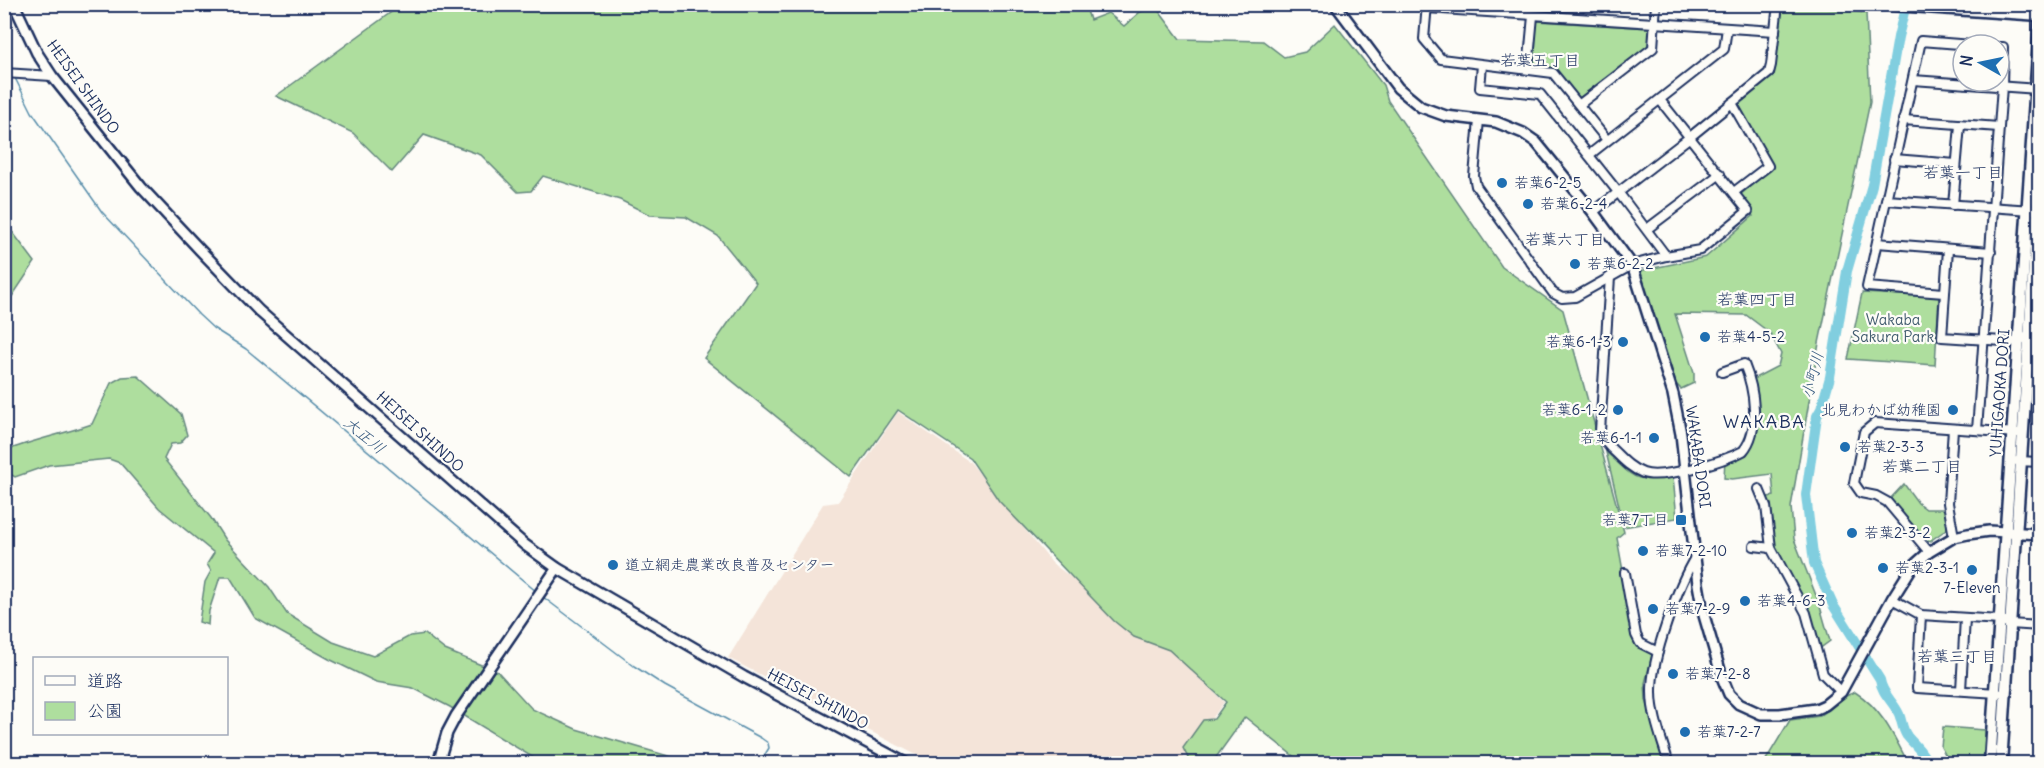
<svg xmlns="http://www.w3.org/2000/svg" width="2044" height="768" font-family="Delius,'Klee One',sans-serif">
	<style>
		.built { fill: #f4e4d9 }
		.green { fill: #aede9e; stroke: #64867e; stroke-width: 1.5 }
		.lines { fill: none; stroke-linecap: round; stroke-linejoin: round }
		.stream { stroke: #588eab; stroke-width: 1.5 }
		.river { stroke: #81cedf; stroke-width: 10 }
		.minor-casing { stroke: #1b2f5e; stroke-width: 12 }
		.tertiary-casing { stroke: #1b2f5e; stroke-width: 14 }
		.secondary-casing { stroke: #1b2f5e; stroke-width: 15 }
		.minor { stroke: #fdfcf7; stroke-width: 8 }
		.tertiary { stroke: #fdfcf7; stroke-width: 9 }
		.secondary { stroke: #fdfcf7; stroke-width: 10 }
		.poi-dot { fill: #1f6fb2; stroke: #fdfcf7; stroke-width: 2 }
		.labels { text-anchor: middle; stroke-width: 4.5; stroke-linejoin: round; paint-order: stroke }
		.street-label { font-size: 15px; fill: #1b2f5e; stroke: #fdfcf7 }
		.poi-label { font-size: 15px; fill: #1b2f5e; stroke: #fdfcf7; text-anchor: start }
		.park-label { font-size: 15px; fill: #405b6e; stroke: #fdfcf7 }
		.neighbourhood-label { font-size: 16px; fill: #1b2f5e; stroke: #fdfcf7 }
		.water-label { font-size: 16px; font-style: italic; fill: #34577e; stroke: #fdfcf7 }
		.quarter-label { font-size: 18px; letter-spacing: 1.5px; fill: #1b2f5e; stroke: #fdfcf7 }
	</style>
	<rect width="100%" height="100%" fill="#fdfcf7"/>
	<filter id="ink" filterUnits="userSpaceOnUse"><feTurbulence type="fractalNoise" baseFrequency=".0167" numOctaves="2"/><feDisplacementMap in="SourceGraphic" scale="12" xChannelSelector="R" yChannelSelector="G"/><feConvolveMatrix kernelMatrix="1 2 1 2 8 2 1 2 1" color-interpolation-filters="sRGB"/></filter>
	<g filter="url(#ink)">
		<polygon class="built" points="898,412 970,462 1053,564 1169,648 1224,702 1180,763 932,763 728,658 823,504 838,502"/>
		<g class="green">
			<polygon points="1085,4 1090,20 1108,13 1124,26 1140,12 1155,6 1180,39 1263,41 1284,57 1305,52 1335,24 1383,85 1388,101 1502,267 1563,310 1624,532 1617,538 1636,643 1653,652 1645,683 1646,700 1665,763 1302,763 1245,717 1212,763 1184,763 1188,758 1183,748 1203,720 1214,719 1226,702 1169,650 1134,637 1114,621 999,501 970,458 898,410 851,477 704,358 756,283 718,236 686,217 650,215 620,200 543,176 531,191 518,192 481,155 424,135 392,172 353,133 276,96 401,5"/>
			<path d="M1781 5H1800L1866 13 1870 102 1819 343 1791 507 1794 539 1819 603 1830 641 1819 649 1772 546 1768 497 1774 496 1772 474 1732 479 1724 478 1725 459 1736 457C1755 423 1763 419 1753 379L1778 366 1781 354 1770 333 1746 315 1675 314 1694 373V383L1681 389 1675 383 1639 271 1706 257 1753 216 1740 195 1771 169 1738 104 1773 73Z"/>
			<polygon points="1537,21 1650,28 1648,46 1579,98 1555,69 1533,65"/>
			<polygon points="5,222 35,262 5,307 4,307"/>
			<polygon points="1862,293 1939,297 1935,365 1848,359"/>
			<path d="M138 376 181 414 187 435 180 443 171 444 164 459 211 518 225 540 269 587 287 614 333 642 373 656 410 636 425 634 445 650 498 672 532 709 576 729 692 763H542L450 707 413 688 376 682 329 659 255 618 230 577H220L209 611 208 625 199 622 205 582 211 571 207 564 214 553 159 508 120 463 109 459 49 465 15 477 5 471V451C33 440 63 434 92 424L111 383 122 377Z"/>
			<path d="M1606 452C1636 478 1631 483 1673 477L1677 518 1624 527Z"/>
			<polygon points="1904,484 1918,503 1926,509 1946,509 1947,529 1930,541 1924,540 1889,500"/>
			<path d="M1855 692C1882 709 1894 736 1908 763L1830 764 1817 761 1807 764 1764 763 1790 720 1820 716 1848 695Z"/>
			<polygon points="1943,727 1985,730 1983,763 1950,763 1941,747"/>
		</g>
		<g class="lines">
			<g class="stream">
				<polyline points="4,55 12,71"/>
				<polyline points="15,78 32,112 102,212 199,315 213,328 246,349 537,592"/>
				<polyline points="543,597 634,666 665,686 761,738 768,743 769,748 759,764"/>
			</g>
			<path class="river" d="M1906 4 1898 37 1872 185 1847 271 1830 377 1821 409 1817 416 1806 495 1814 563 1833 605 1880 680C1882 694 1893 701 1899 714 1902 721 1902 729 1907 736 1915 746 1924 752 1928 764"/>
			<defs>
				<g id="minor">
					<polyline points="1427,4 1424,39 1441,59 1553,73 1607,140"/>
					<polyline points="1426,8 1775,31"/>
					<polyline points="1482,65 1480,88 1540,94 1618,192 1666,256"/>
					<polyline points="1528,69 1533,16"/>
					<polyline points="4,73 52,76"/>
					<polyline points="1913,80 2038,89"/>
					<polyline points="1732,103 1768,166 1734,192"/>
					<polyline points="1580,104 1653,48 1656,4"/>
					<polyline points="1479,120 1474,176 1476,186 1553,293 1562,298 1575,297 1632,265 1666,256 1700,250 1748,211 1660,100"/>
					<polyline points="1903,120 1999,127"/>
					<polyline points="1589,155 1724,49 1727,28"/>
					<polyline points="1894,159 1956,164"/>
					<polyline points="1886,200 2032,210"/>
					<polyline points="1953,205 1960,125"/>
					<polyline points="1593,212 1690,137 1769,73 1771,65 1778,4"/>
					<polyline points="1647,229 1720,174"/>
					<polyline points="1877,243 1991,252"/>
					<polyline points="1948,249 1942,337 2018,342 2029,334 2040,335"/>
					<path d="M1610 277 1600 431C1603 440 1609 447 1616 453 1624 461 1632 469 1643 473 1662 480 1724 461 1743 451 1761 430 1754 388 1744 364L1722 372"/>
					<polyline points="1944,293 1867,287 1921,41 1972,45"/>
					<polyline points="1953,429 1948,503 1954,537"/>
					<polyline points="1977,430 2002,86 2003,47 1999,47"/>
					<polyline points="2017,461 2040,462"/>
					<polyline points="1759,489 1766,506 1771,548 1806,613 1823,674 1841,692"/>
					<polyline points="1754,546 1771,548"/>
					<polyline points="1929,552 1887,502 1876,496 1861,493 1854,483 1864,432 1875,423 2017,433"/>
					<polyline points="1625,573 1636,635 1640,643 1658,652"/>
					<polyline points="1892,599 1921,615 2000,620 2010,624 2040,626"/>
					<polyline points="1921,615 1917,688 1998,693"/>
					<polyline points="1961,690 1965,618"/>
					<path d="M1669 764C1662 740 1652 716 1652 692 1651 659 1678 585 1696 556"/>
					<polyline points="2038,764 2040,747"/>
				</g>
				<g id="tertiary">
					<polyline points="14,4 37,53 52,76 141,187 200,250 259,311 525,545 557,568 744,677 907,764"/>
					<polyline points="1335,4 1398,88 1421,107 1446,116 1496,122 1523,133 1536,142 1593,212 1632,265 1673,394 1681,434 1698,584 1703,612 1722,677 1729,694 1739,704 1761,714 1780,714 1816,709 1825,705 1841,692 1892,599 1912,567 1929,552 1954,537 1968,534 1989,531 2040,534"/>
					<polyline points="438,764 447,733 456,716 557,568"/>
				</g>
				<g id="secondary">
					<polyline points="1881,4 2040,15"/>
					<polyline points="1990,764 2040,24"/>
					<polyline points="2001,764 2040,172"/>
				</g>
			</defs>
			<use href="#minor" class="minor-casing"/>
			<use href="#tertiary" class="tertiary-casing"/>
			<use href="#secondary" class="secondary-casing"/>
			<use href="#minor" class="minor"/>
			<use href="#tertiary" class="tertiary"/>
			<use href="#secondary" class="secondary"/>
		</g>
	</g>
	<g class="poi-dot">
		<circle cx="1502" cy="183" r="6"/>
		<circle cx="1528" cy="204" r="6"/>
		<circle cx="1575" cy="264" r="6"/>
		<circle cx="1705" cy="337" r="6"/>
		<circle cx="1623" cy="342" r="6"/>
		<circle cx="1618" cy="410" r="6"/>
		<circle cx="1953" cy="410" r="6"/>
		<circle cx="1654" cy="438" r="6"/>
		<circle cx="1845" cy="447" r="6"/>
		<rect x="1675" y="514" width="12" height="12" rx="3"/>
		<circle cx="1852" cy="533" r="6"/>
		<circle cx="1643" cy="551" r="6"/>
		<circle cx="613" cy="565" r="6"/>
		<circle cx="1883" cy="568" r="6"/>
		<circle cx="1972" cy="570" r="6"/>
		<circle cx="1745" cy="601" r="6"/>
		<circle cx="1653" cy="609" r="6"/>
		<circle cx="1673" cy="674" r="6"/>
		<circle cx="1685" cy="732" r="6"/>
	</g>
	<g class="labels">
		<g class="street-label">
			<text transform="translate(83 87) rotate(54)" y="5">HEISEI SHINDO</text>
			<text transform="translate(2000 393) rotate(-86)" y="5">YUHIGAOKA DORI</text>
			<text transform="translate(420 432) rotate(42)" y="5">HEISEI SHINDO</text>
			<text transform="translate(1698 457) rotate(82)" y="5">WAKABA DORI</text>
			<text transform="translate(818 699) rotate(28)" y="5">HEISEI SHINDO</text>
		</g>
		<g class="poi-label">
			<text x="1514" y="188">若葉6-2-5</text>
			<text x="1540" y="209">若葉6-2-4</text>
			<text x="1587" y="269">若葉6-2-2</text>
			<text x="1717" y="342">若葉4-5-2</text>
			<text x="1611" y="347" text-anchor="end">若葉6-1-3</text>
			<text x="1606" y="415" text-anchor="end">若葉6-1-2</text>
			<text x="1941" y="415" text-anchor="end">北見わかば幼稚園</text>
			<text x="1642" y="443" text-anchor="end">若葉6-1-1</text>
			<text x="1857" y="452">若葉2-3-3</text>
			<text x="1669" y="525" text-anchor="end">若葉7丁目</text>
			<text x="1864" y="538">若葉2-3-2</text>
			<text x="1655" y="556">若葉7-2-10</text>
			<text x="625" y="570">道立網走農業改良普及センター</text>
			<text x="1895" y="573">若葉2-3-1</text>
			<text x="1972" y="593" text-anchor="middle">7-Eleven</text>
			<text x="1757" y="606">若葉4-6-3</text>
			<text x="1665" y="614">若葉7-2-9</text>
			<text x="1685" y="679">若葉7-2-8</text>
			<text x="1697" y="737">若葉7-2-7</text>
		</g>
		<g class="park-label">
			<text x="1893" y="325">Wakaba<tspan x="1893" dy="17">Sakura Park</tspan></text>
		</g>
		<g class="neighbourhood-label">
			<text x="1540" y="66">若葉五丁目</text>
			<text x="1963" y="178">若葉一丁目</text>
			<text x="1565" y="245">若葉六丁目</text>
			<text x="1757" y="305">若葉四丁目</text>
			<text x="1922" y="472">若葉二丁目</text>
			<text x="1957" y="662">若葉三丁目</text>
		</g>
		<g class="water-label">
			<text transform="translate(1812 375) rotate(-76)" y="6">小町川</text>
			<text transform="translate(365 435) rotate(40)" y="6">大正川</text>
		</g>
		<g class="quarter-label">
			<text x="1764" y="428">WAKABA</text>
		</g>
	</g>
	<rect width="2044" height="768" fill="none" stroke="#fdfcf7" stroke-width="24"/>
	<rect x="12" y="12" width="2020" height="744" fill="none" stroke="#1b2f5e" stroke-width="2" filter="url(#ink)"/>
	<rect x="33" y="657" width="195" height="78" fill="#fdfcf7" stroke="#a3aaba" stroke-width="1.5"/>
	<rect x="45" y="676" width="30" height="9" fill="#fdfcf7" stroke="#a3aaba" stroke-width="1.5"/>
	<text x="87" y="687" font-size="18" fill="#1b2f5e">道路</text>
	<rect x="45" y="702" width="30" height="18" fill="#aede9e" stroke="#a3aaba" stroke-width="1.5"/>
	<text x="87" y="717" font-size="18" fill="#1b2f5e">公園</text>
	<g transform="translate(1981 63) rotate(279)"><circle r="28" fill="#fdfcf7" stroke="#a3aaba" stroke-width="1.5"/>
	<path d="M0-4.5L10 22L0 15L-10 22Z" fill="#1f6fb2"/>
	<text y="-9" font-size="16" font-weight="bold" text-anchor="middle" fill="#1b2f5e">N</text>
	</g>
</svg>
